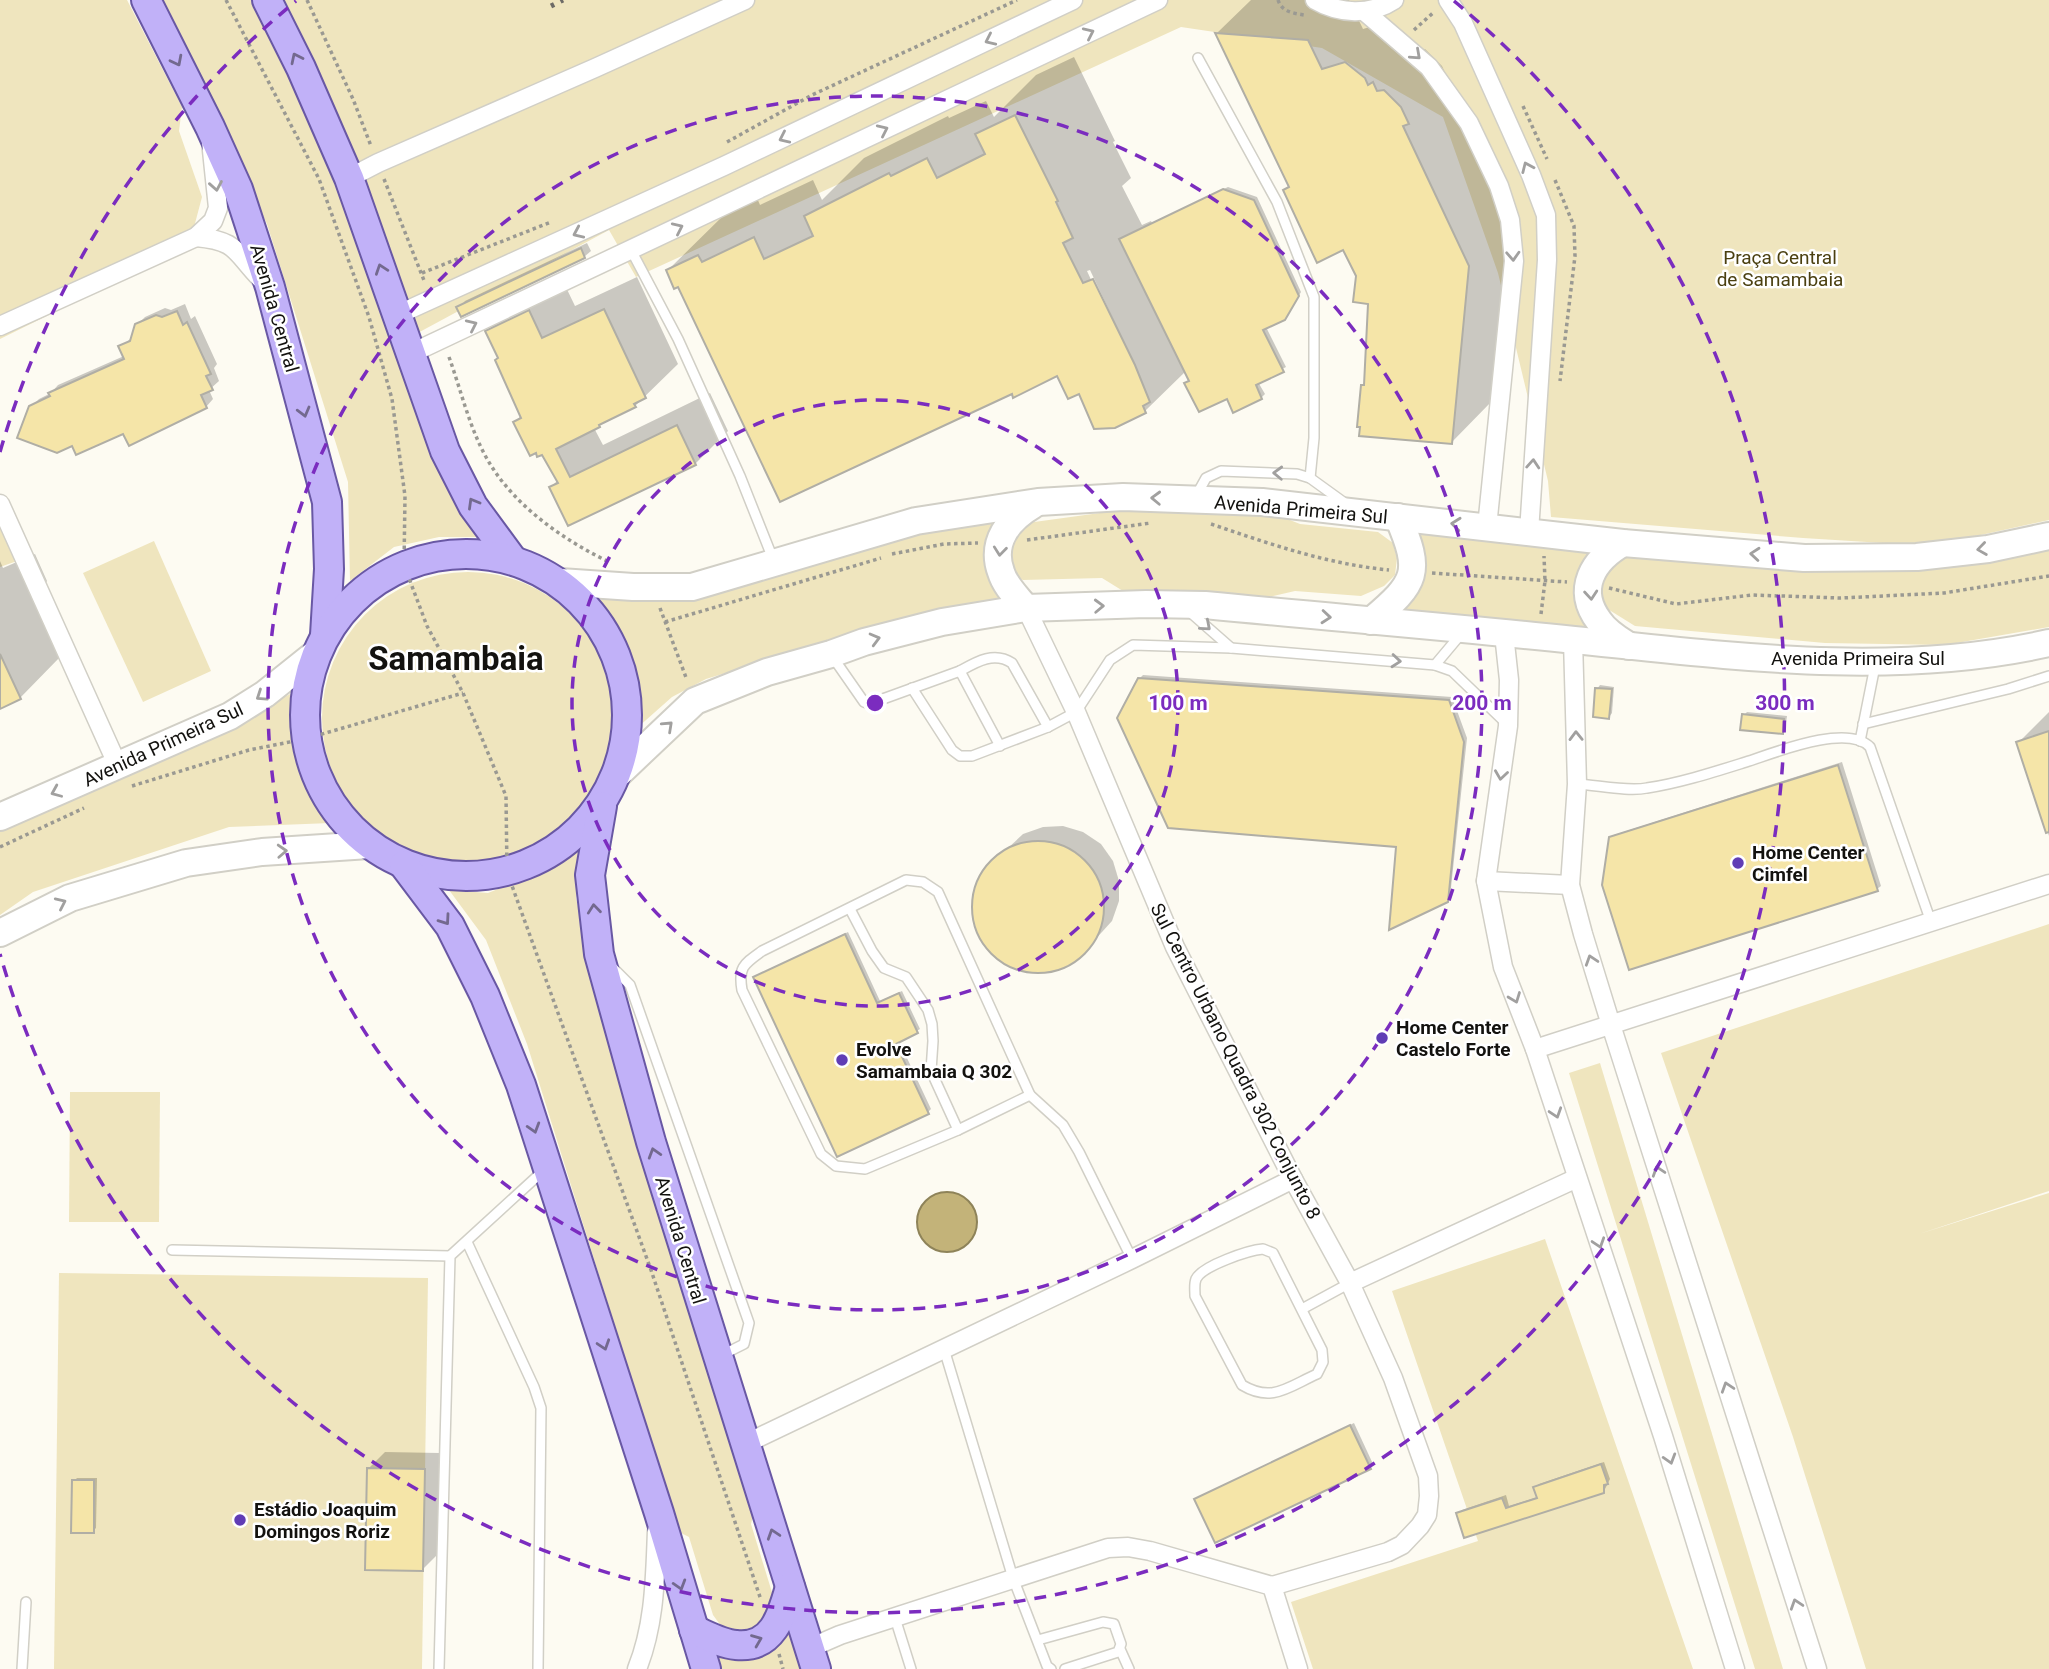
<svg xmlns="http://www.w3.org/2000/svg" width="2049" height="1669" font-family="Roboto,sans-serif">
	<style>
		.green { fill: #efe5be }
		.water { fill: #c3b379; stroke: #8e8359; stroke-width: 2 }
		.shadow { fill: #0003; fill-rule: evenodd }
		.building { fill: #f5e5a8; stroke: #b0aea5; stroke-width: 2 }
		.lines { fill: none; stroke-linecap: round; stroke-linejoin: round }
		.service-casing { stroke: #d1cfc6; stroke-width: 12 }
		.minor-casing { stroke: #d1cfc6; stroke-width: 21 }
		.secondary-casing { stroke: #d1cfc6; stroke-width: 30 }
		.primary-casing { stroke: #6958a4; stroke-width: 32 }
		.path { stroke: #9a9992; stroke-width: 3.5; stroke-dasharray: 3.5 3.5; stroke-linecap: butt }
		.service { stroke: #fff; stroke-width: 9 }
		.minor { stroke: #fff; stroke-width: 18 }
		.secondary { stroke: #fff; stroke-width: 26 }
		.primary { stroke: #c1b1f8; stroke-width: 28 }
		.rail { stroke: #6d6b66; stroke-width: 5; stroke-dasharray: 3.5 7; stroke-linecap: butt }
		.oneway { stroke: #a1a09f }
		.oneway2 { stroke: #73698f }
		.ring { fill: none; stroke: #7b2cbf; stroke-width: 3.5; stroke-dasharray: 12 9 }
		.poi-dot { fill: #603db5; stroke: #fff; stroke-width: 2.5 }
		.labels { text-anchor: middle; stroke-width: 5; stroke-linejoin: round; paint-order: stroke }
		.park-label { font-size: 19px; fill: #4b4011; stroke: #fff }
		.street-label { font-size: 19px; fill: #13120f; stroke: #fff }
		.poi-label { font-size: 19px; font-weight: bold; fill: #13120f; stroke: #fff; text-anchor: start }
		.town-label { font-size: 33px; font-weight: bold; fill: #13120f; stroke: #fff }
		.centre { fill: #7b2cbf; stroke: #fff; stroke-width: 3.5 }
		.ring-label { font-size: 21px; text-anchor: middle; font-weight: bold; fill: #7b2cbf; stroke: #fff; stroke-width: 5; stroke-linejoin: round; paint-order: stroke }
	</style>
	<rect width="100%" height="100%" fill="#fdfbf2"/>
	<g class="green">
		<polygon points="0,0 127,0 182,107 179,131 202,197 189,246 0,339"/>
		<polygon points="161,0 260,0 338,164 482,537 439,537 394,547 350,581 348,482 267,224"/>
		<polygon points="273,0 2049,0 2049,520 1931,546 1803,538 1551,517 1548,481 1498,273 1443,117 1322,48 1181,27 636,277 609,230 414,335 363,189 366,179 347,149"/>
		<polygon points="1125,505 1272,513 1300,524 1378,532 1393,543 1397,558 1395,575 1384,586 1361,596 1295,591 1264,598 1123,591 1102,578 1023,580 1008,573 1004,539 1027,523 1107,512"/>
		<path d="M1003 513V597L791 653 706 679 672 697 637 728C636 671 629 647 598 600L688 599 917 529Z"/>
		<polygon points="0,518 20,560 0,567"/>
		<path d="M1412 528 1601 546 1591 633 1401 613C1429 576 1428 570 1412 528Z"/>
		<polygon points="2049,540 2049,627 1945,645 1825,643 1635,626 1606,608 1595,580 1606,558"/>
		<polygon points="154,541 211,671 143,702 83,573"/>
		<circle cx="468" cy="718" r="146"/>
		<path d="M292 693C296 739 304 784 331 823L229 827 33 892 0 915V829L169 755Z"/>
		<polygon points="580,844 576,898 589,955 757,1499 751,1524 774,1599 761,1633 727,1634 713,1615 689,1537 679,1532 527,1044 486,940 449,890 488,893 551,868"/>
		<polygon points="2049,924 2049,1191 1919,1234 2049,1193 2049,1669 1866,1669 1793,1437 1661,1053"/>
		<polygon points="1600,1063 1783,1669 1755,1669 1569,1073"/>
		<polygon points="70,1092 160,1092 159,1222 69,1222"/>
		<polygon points="1545,1239 1693,1669 1313,1669 1291,1602 1478,1541 1392,1291"/>
		<polygon points="59,1273 428,1278 422,1669 54,1669"/>
		<polygon points="792,1625 806,1669 717,1669 711,1650"/>
	</g>
	<circle class="water" cx="947" cy="1222" r="30"/>
	<g class="shadow">
		<polygon points="1251,0 1349,0 1363,29 1386,22 1410,45 1414,42 1418,51 1425,49 1442,66 1449,81 1510,224 1492,401 1451,443 1363,386 1366,383 1370,302 1344,248 1285,190 1290,185 1217,33"/>
		<path d="M1074 57 1115 141 1113 142 1131 178 1122 186 1142 225 1151 221 1152 223 1228 187 1257 197 1301 292 1288 315 1266 327 1286 367 1258 382 1265 394 1261 398 1234 410 1228 396 1187 383 1190 380 1186 371 1145 411 1058 373 1013 391 679 284 668 270 727 212 757 198 760 205 813 180 822 200 864 158 948 116 949 118 986 101 994 117 1036 75ZM1090 270 1114 321H1110L1087 271Z"/>
		<polygon points="587,243 591,251 584,257 459,308 465,301"/>
		<polygon points="637,277 678,364 635,406 604,420 594,428 603,445 710,393 728,431 695,464 551,487 558,480 543,453 515,422 522,415 500,357 487,331 520,299 562,279 575,306"/>
		<polygon points="185,304 191,319 195,316 217,364 214,368 219,381 209,390 213,399 206,407 124,432 73,444 31,407 39,399 51,393 58,385 124,356 120,347 133,337 137,325 145,317 165,308 171,310"/>
		<polygon points="35,554 47,581 45,584 48,590 35,603 60,657 20,698 0,707 0,561 3,568"/>
		<polygon points="1143,675 1452,697 1467,738 1450,897 1447,901 1398,845 1139,679"/>
		<polygon points="1600,685 1614,687 1612,713 1609,717 1597,689"/>
		<polygon points="1747,712 1787,716 1785,729 1782,732 1744,715"/>
		<polygon points="2049,712 2049,836 2018,743"/>
		<polygon points="1842,762 1881,886 1877,889 1630,968 1611,838 1614,835"/>
		<polygon points="1063,826 1083,832 1101,844 1113,861 1119,881 1119,901 1112,921 1082,954 1065,965 1043,971 1022,969 1002,960 986,945 977,926 974,904 978,883 990,865 1023,834 1043,827"/>
		<polygon points="848,932 880,1001 902,991 920,1029 899,1041 931,1109 928,1112 755,978"/>
		<polygon points="1354,1423 1373,1464 1370,1467 1216,1541 1196,1499 1200,1496"/>
		<polygon points="385,1452 440,1453 439,1553 423,1569 369,1468"/>
		<polygon points="1604,1462 1610,1479 1604,1491 1466,1536 1458,1513 1462,1510 1506,1495 1509,1506 1538,1497 1535,1487 1539,1484"/>
		<polygon points="77,1478 97,1478 96,1528 93,1531 74,1481"/>
	</g>
	<g class="building">
		<polygon points="1215,33 1308,40 1322,69 1345,62 1365,78 1368,85 1373,82 1377,91 1384,90 1401,107 1409,124 1403,126 1469,266 1452,444 1359,436 1360,427 1357,427 1361,385 1364,385 1368,304 1353,302 1356,276 1343,250 1317,263 1283,190 1289,187"/>
		<polygon points="1015,115 1058,201 1056,202 1073,238 1063,243 1083,283 1093,279 1135,365 1150,402 1143,406 1146,413 1115,428 1094,429 1079,394 1068,399 1057,376 1013,398 1012,394 780,502 678,287 674,289 666,270 698,255 702,262 754,237 764,259 813,236 804,216 889,173 891,176 927,158 937,178 985,154 975,134"/>
		<polygon points="1223,189 1254,200 1299,296 1285,320 1263,330 1284,372 1256,385 1262,399 1233,413 1227,399 1199,412 1184,383 1189,381 1119,239"/>
		<polygon points="581,248 585,258 461,317 456,307"/>
		<polygon points="604,309 646,398 634,404 636,407 599,425 600,427 556,449 570,477 677,425 696,465 568,526 549,487 558,483 542,455 537,457 536,453 530,456 513,422 521,418 495,360 498,358 485,331 529,310 542,338"/>
		<polygon points="177,311 183,325 187,322 211,374 206,376 213,390 201,395 207,408 129,446 123,434 76,455 72,446 57,453 17,438 29,406 50,396 48,393 124,359 118,346 130,341 135,324 156,315 162,317"/>
		<polygon points="0,654 21,699 0,709"/>
		<polygon points="1138,678 1449,700 1464,742 1448,902 1389,930 1396,847 1168,828 1117,718"/>
		<polygon points="1595,688 1612,689 1609,719 1593,717"/>
		<polygon points="1742,714 1784,719 1783,734 1740,730"/>
		<polygon points="2049,731 2049,832 2046,833 2016,742"/>
		<polygon points="1838,765 1878,891 1629,970 1602,885 1609,837"/>
		<circle cx="1038" cy="907" r="66"/>
		<polygon points="845,934 877,1003 899,993 918,1033 896,1044 929,1114 837,1157 753,977"/>
		<polygon points="1350,1425 1371,1469 1215,1543 1194,1499"/>
		<polygon points="1601,1464 1608,1484 1604,1485 1604,1493 1464,1538 1456,1513 1502,1498 1506,1508 1537,1498 1533,1487"/>
		<polygon points="367,1468 425,1469 423,1571 365,1570"/>
		<polygon points="72,1480 94,1480 94,1533 71,1533"/>
	</g>
	<g class="lines">
		<defs>
			<g id="service">
				<polyline points="1198,58 1277,202 1314,297 1314,438 1310,478"/>
				<polyline points="631,250 678,339 740,476 773,559"/>
				<polyline points="1196,496 1206,478 1221,471 1297,474 1310,478 1346,504"/>
				<polyline points="1190,612 1231,648"/>
				<polyline points="832,656 864,702 869,704 960,671 1000,746"/>
				<polyline points="1435,665 1461,634"/>
				<path d="M960 671C976 662 994 651 1012 663L1048 727"/>
				<polyline points="912,688 952,750 960,756 972,756 1048,727 1076,712 1110,660 1133,645 1231,648 1435,665 1452,671 1507,724"/>
				<polyline points="1863,724 2008,689 2049,676"/>
				<polyline points="1860,741 1875,666"/>
				<path d="M1577 784C1597 785 1628 792 1647 788 1680 783 1714 772 1746 762 1774 753 1847 723 1870 747L1931 922"/>
				<path d="M906 880 923 882 938 892 1030 1095 958 1130 865 1169 836 1166 821 1154 742 990C738 967 744 964 762 951Z"/>
				<polyline points="850,909 872,951 884,968 906,977 928,1010 932,1024 933,1041 931,1071 958,1130"/>
				<polyline points="612,967 630,985 749,1323 744,1344 722,1355"/>
				<polyline points="1030,1095 1063,1125 1079,1152 1132,1259"/>
				<polyline points="467,1242 534,1387 541,1408 538,1669"/>
				<path d="M1263 1249 1273 1253 1322 1350 1323 1362 1317 1374C1288 1387 1272 1403 1242 1385L1195 1296C1195 1290 1194 1284 1196 1279 1202 1266 1249 1250 1263 1249Z"/>
				<polyline points="172,1250 450,1256"/>
				<polyline points="1302,1309 1350,1283"/>
				<polyline points="944,1349 1013,1578 1047,1666 1051,1669"/>
				<polyline points="895,1618 911,1669"/>
				<polyline points="1038,1640 1103,1622 1114,1624 1121,1644 1118,1652 1065,1669"/>
				<polyline points="1120,1649 1129,1669"/>
				<polyline points="22,1669 26,1602"/>
				<polyline points="439,1669 450,1256 543,1171"/>
			</g>
			<g id="minor">
				<path d="M1315 0C1339 14 1370 16 1394 0"/>
				<polyline points="1448,0 1463,23 1531,175 1546,215 1547,260 1529,532"/>
				<polyline points="1364,11 1429,67 1469,123 1499,186 1510,220 1514,261 1487,527"/>
				<polyline points="349,178 378,163 595,68 745,0"/>
				<path d="M196 237C238 241 234 251 260 278"/>
				<polyline points="397,315 724,166 1073,0"/>
				<polyline points="0,326 196,237 213,221 218,208 211,141"/>
				<polyline points="410,354 1158,0"/>
				<polyline points="0,504 118,766"/>
				<polyline points="1026,608 1076,712 1175,947 1293,1179 1350,1283 1393,1378 1428,1476 1429,1496 1427,1515 1420,1526 1402,1545 1388,1552 1272,1586"/>
				<polyline points="1504,634 1509,680 1508,726 1486,881 1503,967 1535,1049 1663,1436 1735,1669"/>
				<polyline points="1573,640 1577,784 1570,885 1583,934 1611,1025 1817,1669"/>
				<polyline points="1486,881 1570,885"/>
				<polyline points="1535,1049 2049,884"/>
				<polyline points="1350,1283 1577,1178"/>
				<polyline points="745,1444 1132,1259 1293,1179"/>
				<polyline points="810,1648 840,1635 1108,1548 1128,1547 1150,1551 1272,1586 1298,1669"/>
				<path d="M637 1669C655 1624 655 1578 657 1531"/>
			</g>
			<g id="secondary">
				<path d="M1623 543C1593 560 1575 589 1599 621 1606 632 1618 639 1629 646"/>
				<polyline points="560,582 633,587 692,587 916,521 1038,502 1123,497 1262,502 1623,543 1804,558 1917,557 1988,549 2049,536"/>
				<path d="M1026 608C1017 597 1005 586 1001 572 990 542 1009 519 1033 505"/>
				<path d="M1371 621C1417 582 1422 573 1398 517"/>
				<path d="M619 773 695 701 767 672 831 654 864 642 942 622 1026 608 1146 604 1205 605C1328 617 1451 627 1574 640 1731 656 1893 678 2049 643"/>
				<polyline points="0,817 230,716 265,694 315,654"/>
				<polyline points="0,933 70,898 186,863 262,852 369,845"/>
			</g>
			<g id="primary">
				<polyline points="146,0 210,127 238,189 270,287 327,502 329,569 325,635"/>
				<polyline points="267,0 301,68 349,178 445,451 473,506 512,559"/>
				<circle cx="466" cy="715" r="161"/>
				<polyline points="602,806 590,875 599,954 651,1142 816,1669"/>
				<polyline points="404,865 450,926 485,996 521,1085 659,1513 706,1669"/>
				<path d="M694 1630C706 1635 722 1644 736 1645 773 1649 782 1615 790 1587"/>
			</g>
		</defs>
		<use href="#service" class="service-casing"/>
		<use href="#minor" class="minor-casing"/>
		<use href="#secondary" class="secondary-casing"/>
		<use href="#primary" class="primary-casing"/>
		<g class="path">
			<polyline points="226,0 319,179 369,317 392,399 405,496 404,565 427,626 463,693 506,796 507,872 651,1270 761,1600"/>
			<polyline points="307,0 353,99 371,146"/>
			<path d="M1278 0C1282 12 1293 13 1304 15"/>
			<polyline points="1414,30 1434,12"/>
			<polyline points="1523,106 1547,159"/>
			<polyline points="727,142 812,95 1017,0"/>
			<polyline points="384,179 425,283"/>
			<polyline points="1555,180 1574,226 1575,256 1560,381"/>
			<polyline points="422,273 551,222"/>
			<path d="M449 357C462 393 471 435 492 467 518 508 564 540 607 561"/>
			<path d="M1211 524C1270 544 1327 564 1389 570"/>
			<polyline points="1027,540 1151,523"/>
			<polyline points="892,554 944,544 978,543"/>
			<polyline points="1432,573 1567,582"/>
			<polyline points="1609,588 1676,604 1752,595 1841,598 1944,593 2049,576"/>
			<polyline points="660,608 687,680"/>
			<polyline points="1541,614 1545,581 1544,556"/>
			<polyline points="665,622 881,558"/>
			<polyline points="132,786 249,750 305,739 463,693"/>
			<polyline points="0,847 84,808"/>
			<polyline points="779,1654 783,1669"/>
		</g>
		<use href="#service" class="service"/>
		<use href="#minor" class="minor"/>
		<use href="#secondary" class="secondary"/>
		<use href="#primary" class="primary"/>
		<polyline class="rail" points="551,6 563,0"/>
	</g>
	<defs><path id="oneway-chevron" d="M-2-3.5L2.5 0L-2 3.5" fill="none" stroke-width="1.6" stroke-linecap="round" stroke-linejoin="round" transform="scale(1.75)"/></defs>
	<g class="oneway">
		<use href="#oneway-chevron" transform="translate(1089 33) rotate(-25)"/>
		<use href="#oneway-chevron" transform="translate(990 40) rotate(155)"/>
		<use href="#oneway-chevron" transform="translate(1416 55) rotate(42)"/>
		<use href="#oneway-chevron" transform="translate(883 130) rotate(-25)"/>
		<use href="#oneway-chevron" transform="translate(784 138) rotate(155)"/>
		<use href="#oneway-chevron" transform="translate(1527 167) rotate(-114)"/>
		<use href="#oneway-chevron" transform="translate(216 186) rotate(80)"/>
		<use href="#oneway-chevron" transform="translate(678 228) rotate(-25)"/>
		<use href="#oneway-chevron" transform="translate(578 233) rotate(156)"/>
		<use href="#oneway-chevron" transform="translate(1513 256) rotate(87)"/>
		<use href="#oneway-chevron" transform="translate(472 325) rotate(-25)"/>
		<use href="#oneway-chevron" transform="translate(1533 464) rotate(-86)"/>
		<use href="#oneway-chevron" transform="translate(1278 473) rotate(-178)"/>
		<use href="#oneway-chevron" transform="translate(1156 498) rotate(-178)"/>
		<use href="#oneway-chevron" transform="translate(1456 524) rotate(-174)"/>
		<use href="#oneway-chevron" transform="translate(1982 549) rotate(172)"/>
		<use href="#oneway-chevron" transform="translate(1000 551) rotate(96)"/>
		<use href="#oneway-chevron" transform="translate(1755 554) rotate(-175)"/>
		<use href="#oneway-chevron" transform="translate(1591 595) rotate(85)"/>
		<use href="#oneway-chevron" transform="translate(1099 606) rotate(-2)"/>
		<use href="#oneway-chevron" transform="translate(1326 617) rotate(5)"/>
		<use href="#oneway-chevron" transform="translate(1206 626) rotate(41)"/>
		<use href="#oneway-chevron" transform="translate(875 639) rotate(-15)"/>
		<use href="#oneway-chevron" transform="translate(1396 661) rotate(5)"/>
		<use href="#oneway-chevron" transform="translate(261 696) rotate(146)"/>
		<use href="#oneway-chevron" transform="translate(668 726) rotate(-43)"/>
		<use href="#oneway-chevron" transform="translate(1576 736) rotate(-91)"/>
		<use href="#oneway-chevron" transform="translate(1501 775) rotate(98)"/>
		<use href="#oneway-chevron" transform="translate(56 792) rotate(157)"/>
		<use href="#oneway-chevron" transform="translate(282 851) rotate(-3)"/>
		<use href="#oneway-chevron" transform="translate(61 903) rotate(-25)"/>
		<use href="#oneway-chevron" transform="translate(1591 960) rotate(-108)"/>
		<use href="#oneway-chevron" transform="translate(1515 998) rotate(69)"/>
		<use href="#oneway-chevron" transform="translate(1556 1113) rotate(72)"/>
		<use href="#oneway-chevron" transform="translate(1658 1171) rotate(-108)"/>
		<use href="#oneway-chevron" transform="translate(1599 1243) rotate(72)"/>
		<use href="#oneway-chevron" transform="translate(1727 1387) rotate(-108)"/>
		<use href="#oneway-chevron" transform="translate(1670 1459) rotate(73)"/>
		<use href="#oneway-chevron" transform="translate(1796 1604) rotate(-108)"/>
	</g>
	<g class="oneway2">
		<use href="#oneway-chevron" transform="translate(296 58) rotate(-116)"/>
		<use href="#oneway-chevron" transform="translate(177 61) rotate(63)"/>
		<use href="#oneway-chevron" transform="translate(381 269) rotate(-109)"/>
		<use href="#oneway-chevron" transform="translate(304 412) rotate(75)"/>
		<use href="#oneway-chevron" transform="translate(473 503) rotate(-120)"/>
		<use href="#oneway-chevron" transform="translate(594 909) rotate(-96)"/>
		<use href="#oneway-chevron" transform="translate(445 920) rotate(55)"/>
		<use href="#oneway-chevron" transform="translate(534 1128) rotate(73)"/>
		<use href="#oneway-chevron" transform="translate(654 1153) rotate(-107)"/>
		<use href="#oneway-chevron" transform="translate(604 1345) rotate(72)"/>
		<use href="#oneway-chevron" transform="translate(773 1534) rotate(-108)"/>
		<use href="#oneway-chevron" transform="translate(680 1585) rotate(73)"/>
		<use href="#oneway-chevron" transform="translate(757 1640) rotate(-22)"/>
	</g>
	<g class="ring">
		<circle cx="875" cy="703" r="303"/>
		<circle cx="875" cy="703" r="607"/>
		<path d="M0 452A910 910 0 0 1 296 1M1454 1A910 910 0 1 1 0 954"/>
	</g>
	<g class="poi-dot">
		<circle cx="1738" cy="863" r="7"/>
		<circle cx="1382" cy="1038" r="7"/>
		<circle cx="842" cy="1060" r="7"/>
		<circle cx="240" cy="1520" r="7"/>
	</g>
	<g class="labels">
		<g class="park-label">
			<text x="1780" y="264">Praça Central<tspan x="1780" dy="22">de Samambaia</tspan></text>
		</g>
		<g class="street-label">
			<text transform="translate(275 308) rotate(74)" y="7">Avenida Central</text>
			<text transform="translate(1301 509) rotate(5)" y="7">Avenida Primeira Sul</text>
			<text x="1858" y="665">Avenida Primeira Sul</text>
			<text transform="translate(163 744) rotate(-25)" y="7">Avenida Primeira Sul</text>
			<text transform="translate(1236 1061) rotate(63)" y="7">Sul Centro Urbano Quadra 302 Conjunto 8</text>
			<text transform="translate(681 1240) rotate(73)" y="7">Avenida Central</text>
		</g>
		<g class="poi-label">
			<text x="1752" y="859">Home Center<tspan x="1752" dy="22">Cimfel</tspan></text>
			<text x="1396" y="1034">Home Center<tspan x="1396" dy="22">Castelo Forte</tspan></text>
			<text x="856" y="1056">Evolve<tspan x="856" dy="22">Samambaia Q 302</tspan></text>
			<text x="254" y="1516">Estádio Joaquim<tspan x="254" dy="22">Domingos Roriz</tspan></text>
		</g>
		<g class="town-label">
			<text x="456" y="670">Samambaia</text>
		</g>
	</g>
	<circle cx="875" cy="703" r="10" class="centre"/>
	<g class="ring-label">
		<text x="1178" y="710">100 m</text>
		<text x="1482" y="710">200 m</text>
		<text x="1785" y="710">300 m</text>
	</g>
</svg>
